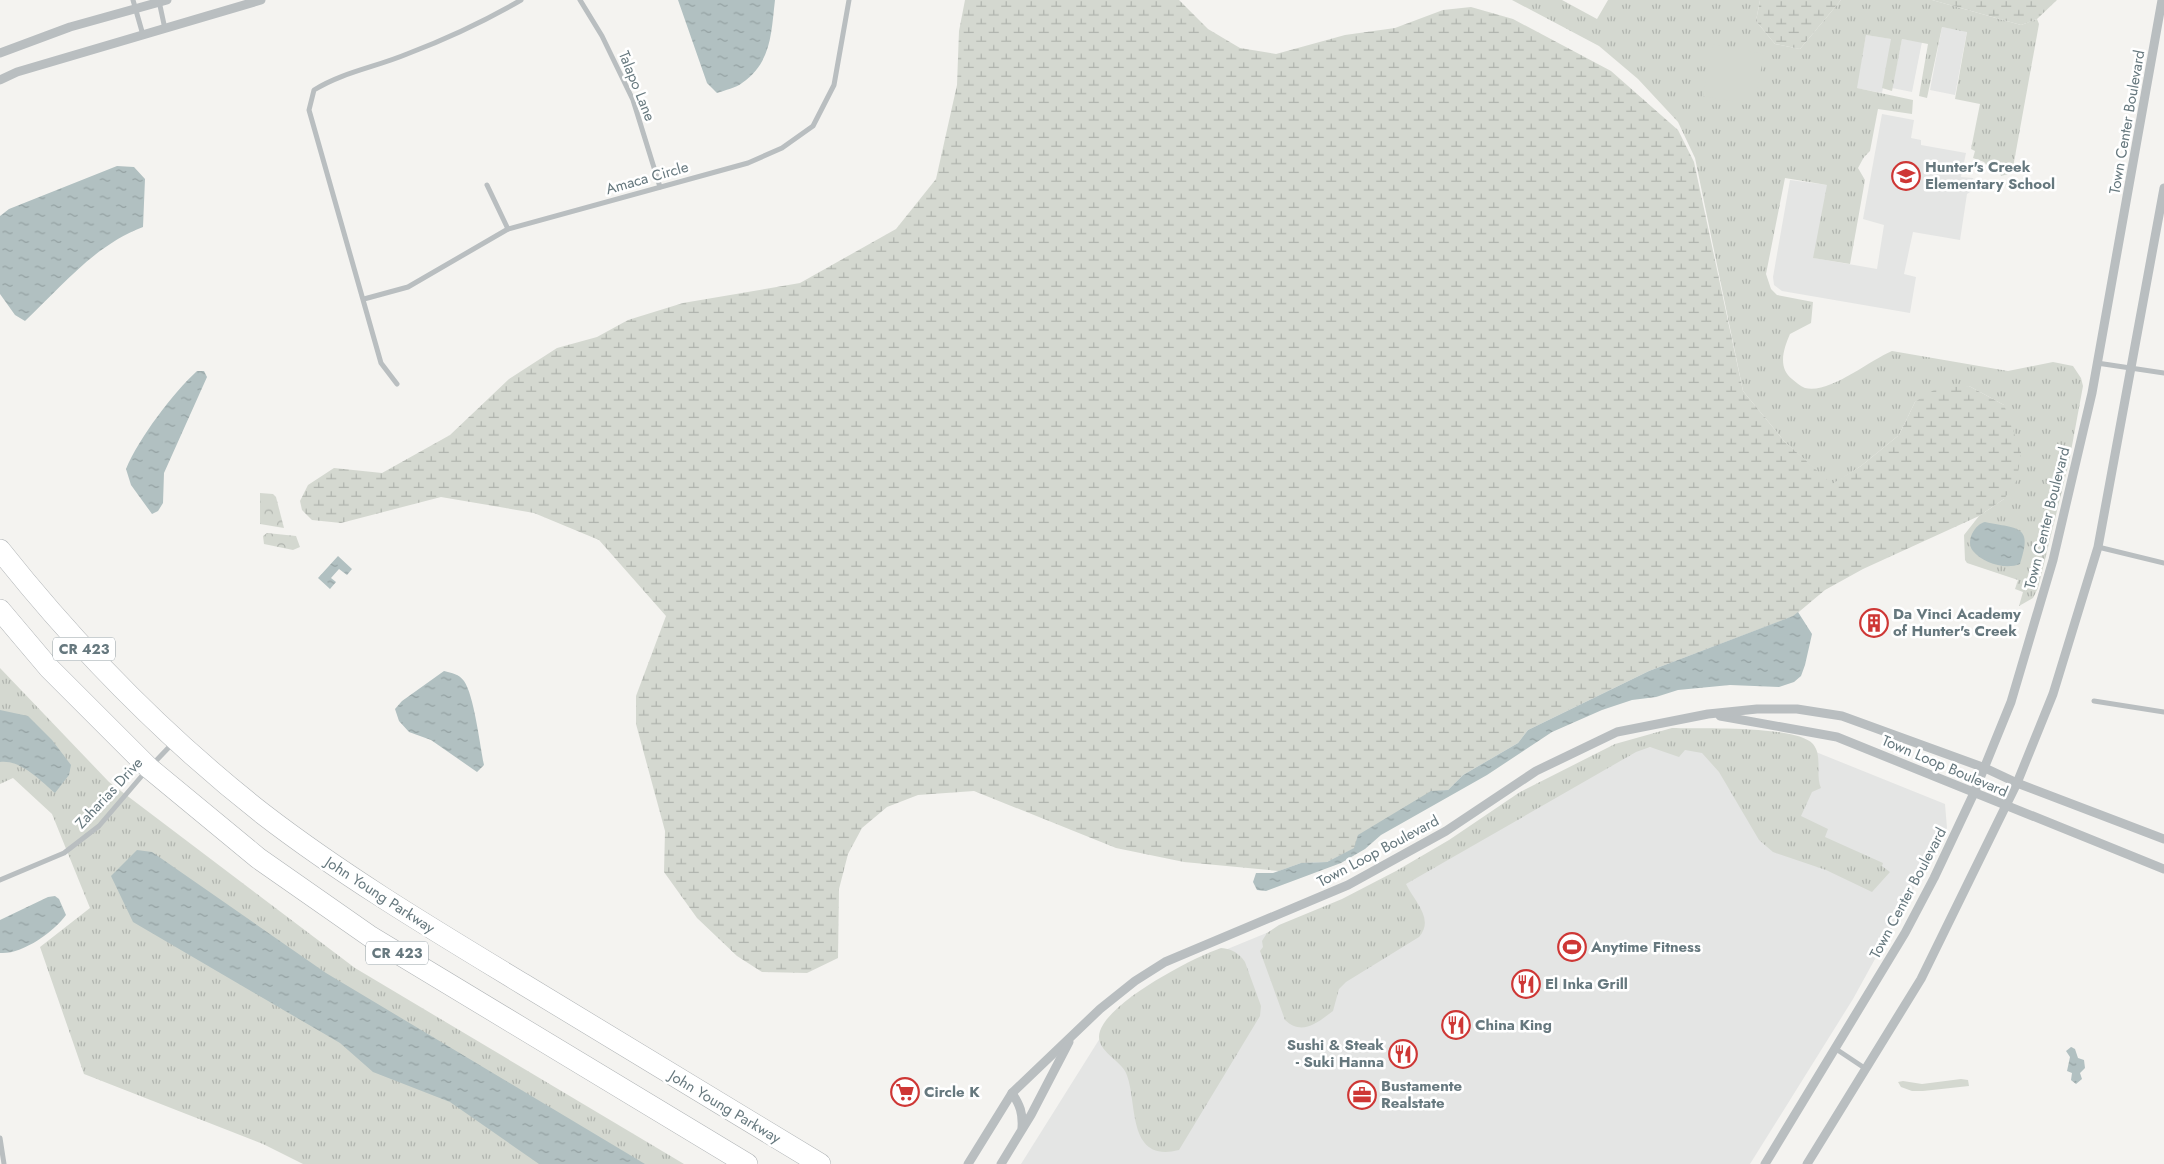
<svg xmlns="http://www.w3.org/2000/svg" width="2164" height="1164" font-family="Jost,sans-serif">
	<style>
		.built { fill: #e4e5e4 }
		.grass { fill: url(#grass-tufts) }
		.wetland { fill: url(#wetland-marsh) }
		.park { fill: url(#park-crowns) }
		.garden { fill: #d4d8d0 }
		.water { fill: url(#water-ripples) }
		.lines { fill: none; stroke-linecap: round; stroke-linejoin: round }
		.trunk-casing { stroke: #afb3b5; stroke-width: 22 }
		.minor { stroke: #b9bec0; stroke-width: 5 }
		.tertiary { stroke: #b9bec0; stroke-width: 9 }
		.trunk { stroke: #fff; stroke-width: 21 }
		.labels { text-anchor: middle; stroke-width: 5; stroke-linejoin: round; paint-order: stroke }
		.shield { fill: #fff; stroke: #94a0a5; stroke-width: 1 }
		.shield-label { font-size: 14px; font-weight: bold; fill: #66787e }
		.street-label { font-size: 15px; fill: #66787e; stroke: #fff }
		.poi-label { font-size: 15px; font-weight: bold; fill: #66787e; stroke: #fff; text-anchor: start }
	</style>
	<defs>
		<pattern id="grass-tufts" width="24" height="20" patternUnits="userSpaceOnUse" patternTransform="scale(1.25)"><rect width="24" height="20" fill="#d4d8d0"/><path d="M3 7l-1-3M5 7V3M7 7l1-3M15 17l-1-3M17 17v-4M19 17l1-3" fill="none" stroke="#b0b4ae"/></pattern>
		<pattern id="wetland-marsh" width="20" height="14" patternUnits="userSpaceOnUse" patternTransform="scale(1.25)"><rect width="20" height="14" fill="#d4d8d0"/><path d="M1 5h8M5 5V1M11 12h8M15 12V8" fill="none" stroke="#b0b4ae"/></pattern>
		<pattern id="park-crowns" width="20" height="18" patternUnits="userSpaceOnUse" patternTransform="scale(1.25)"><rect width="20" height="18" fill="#d4d8d0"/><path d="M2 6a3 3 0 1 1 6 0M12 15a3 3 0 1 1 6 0" fill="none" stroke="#b0b4ae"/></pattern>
		<pattern id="water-ripples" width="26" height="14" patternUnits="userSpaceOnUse" patternTransform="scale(1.25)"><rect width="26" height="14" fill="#b1c0c1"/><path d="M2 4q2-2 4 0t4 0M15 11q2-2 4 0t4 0" fill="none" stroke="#94a1a2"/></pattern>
	</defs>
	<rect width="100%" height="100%" fill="#f4f3f0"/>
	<g class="built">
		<polygon points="1942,27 1967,31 1955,95 1930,90"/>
		<polygon points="1866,35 1892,39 1882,93 1856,88"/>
		<polygon points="1902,39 1922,42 1912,92 1892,88"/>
		<polygon points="1882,114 1914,120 1911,138 1921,140 1921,145 1966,153 1961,177 1973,178 1976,188 1967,194 1960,240 1913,232 1904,274 1916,277 1910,313 1782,291 1774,285 1773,277 1790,180 1828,185 1814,258 1877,269 1884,225 1863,219"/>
		<polygon points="1616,747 1806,748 1945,804 1947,828 1853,999 1750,1164 1021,1164 1107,1027 1208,957 1337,904 1386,879"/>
	</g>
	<g class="grass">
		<path d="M1512 0H1562L1597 19 1608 0H1760L1756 21 1775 44 1800 49 1841 0H1932L2021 25 2037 19 2039 24 2012 173 2001 176 1998 169 1993 172 1984 162 1973 158 1975 151 1971 149 1980 104 1955 99 1967 32 1942 27 1927 98 1919 96 1928 44 1902 39 1892 91 1882 88 1891 39 1866 35 1857 88 1913 100 1912 114 1878 109 1870 151 1864 157 1858 168 1865 180 1850 264 1813 258 1827 185 1785 178 1766 274 1771 289 1777 295 1813 302 1811 323 1790 334C1784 348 1777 367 1792 379 1796 382 1800 386 1805 388 1830 394 1868 361 1892 351L2008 371 2053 362 2073 366 2081 378 2083 386 2069 462 2038 588 2033 598 2019 606 2023 592 2015 589 2018 580 1967 563 1965 560 1964 535 1979 516 2004 499V405L1969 386 1915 402 1899 435 1861 466 1832 485 1784 441 1743 391 1695 158 1678 122 1638 79 1599 46Z"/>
		<polygon points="0,668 109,782 355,968 684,1164 303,1164 263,1144 84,1074 40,947 90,908 52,814 13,778 0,784"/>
		<path d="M1672 728C1699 729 1796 725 1813 744 1823 756 1815 775 1821 788L1812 792 1801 816 1828 829 1825 837 1883 863 1882 866 1890 872 1872 892 1826 870 1773 852 1759 840 1719 772 1702 753 1685 750 1679 757 1650 747 1636 752 1406 884C1414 901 1435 919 1419 937L1346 982 1339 989 1333 1011C1317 1023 1302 1036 1285 1020L1260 951 1263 947 1262 941 1267 933 1279 925 1342 899 1396 871 1449 840 1520 792 1615 744Z"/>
		<path d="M1221 948C1232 949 1239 953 1245 962L1261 1006 1260 1016 1179 1150C1124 1164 1139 1097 1125 1071 1117 1058 1094 1049 1100 1031 1110 1001 1192 958 1221 948Z"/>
	</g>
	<g class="wetland">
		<polygon points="965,0 1179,0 1208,29 1240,48 1276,54 1345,35 1395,28 1443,10 1471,7 1513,19 1611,71 1678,130 1694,162 1743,391 1784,441 1832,484 1861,466 1899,435 1915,402 1937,388 1969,386 2004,405 2021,452 2017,480 2004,499 1979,516 1863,569 1825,590 1794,616 1649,671 1528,730 1518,743 1463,775 1448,790 1431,792 1355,848 1327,862 1301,863 1279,871 1184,862 1116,848 974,791 918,795 887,807 862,828 848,854 839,889 838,958 807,973 762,972 737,956 697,918 664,872 665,831 636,724 636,696 666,616 599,540 534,513 441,497 341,523 312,520 302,510 300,501 308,485 334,468 382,473 450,435 509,379 557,348 597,337 628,320 683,303 800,283 896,229 936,179 957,85 959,31"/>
		<polygon points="1760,0 1841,0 1800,49 1775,44 1756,21"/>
		<polygon points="1932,0 2057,0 2037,19 2021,25"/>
	</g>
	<g class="park">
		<polygon points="260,493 273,494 276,497 284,528 260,524"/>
		<polygon points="267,533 296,536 300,547 293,550 264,544 263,536"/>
	</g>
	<g class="garden">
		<polygon points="1713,44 1764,54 1754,105 1703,96"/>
		<polygon points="1961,1079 1968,1080 1969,1086 1923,1091 1912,1091 1901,1087 1898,1082 1903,1081 1922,1084"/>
	</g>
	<g class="water">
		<path d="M678 0H775C771 33 772 62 742 83 736 88 725 90 717 93L707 83Z"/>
		<path d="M117 166 134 167 145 179 143 227C95 245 62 286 25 321L15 315 0 294V216L9 209Z"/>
		<path d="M197 371H204L207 377 164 473 163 503 158 511 152 514 131 485 126 469C139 438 173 393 197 371Z"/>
		<path d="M1985 522C2019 529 2033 525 2020 564 2005 570 1983 563 1973 551 1965 541 1975 524 1985 522Z"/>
		<polygon points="338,556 352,569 347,575 339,569 331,578 336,582 330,589 318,578"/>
		<polygon points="1798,612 1812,634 1805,665 1801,676 1794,682 1779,687 1730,685 1678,690 1656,697 1632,700 1602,710 1552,732 1487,775 1381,835 1365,849 1341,863 1266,891 1257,890 1253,882 1256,873 1273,873 1301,863 1327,862 1354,848 1358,835 1431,791 1448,790 1463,775 1518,743 1528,730 1649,671 1793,616"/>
		<path d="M444 671C452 673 459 674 464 681 474 695 480 746 484 765L477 772 431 740 409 732 399 721 395 709 402 701Z"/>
		<path d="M0 710 28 716 52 740 71 765 69 775 55 793C41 781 20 759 0 762Z"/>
		<polygon points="137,850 152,852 326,973 645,1164 539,1164 450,1102 373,1072 340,1043 133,922 111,876"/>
		<path d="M55 896 59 899 66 915C54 932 21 955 0 953V920L48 897Z"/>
		<polygon points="2071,1047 2075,1049 2078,1058 2084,1060 2085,1068 2080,1073 2082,1079 2076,1084 2071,1080 2072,1073 2067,1071 2070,1057 2066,1051"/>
	</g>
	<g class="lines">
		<defs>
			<g id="trunk">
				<path d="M0 550C77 647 165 737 263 814 345 877 434 930 523 984 622 1044 721 1104 820 1164"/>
				<polyline points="0,610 49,668 149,768 258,858 371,937 747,1164"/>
			</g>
		</defs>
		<use href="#trunk" class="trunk-casing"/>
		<g class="minor">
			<polyline points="133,0 143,35"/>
			<polyline points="580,0 602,36 633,100 660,187"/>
			<polyline points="159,1 165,29"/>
			<polyline points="487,185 508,229"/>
			<polyline points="364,299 408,287 508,229 748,163 782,148 813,126 834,85 849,0"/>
			<polyline points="2097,363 2164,373"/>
			<path d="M397 384 381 363 309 110 314 90C343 72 376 67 407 54 446 39 485 21 521 0"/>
			<polyline points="2098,547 2164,563"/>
			<polyline points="2094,701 2164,712"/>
			<polyline points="152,765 172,744"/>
			<polyline points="0,880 64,853 99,826 146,771"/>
			<polyline points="1836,1049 1866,1069"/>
			<polyline points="0,1138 4,1164"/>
		</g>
		<g class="tertiary">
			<polyline points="0,53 70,27 167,0"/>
			<polyline points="0,80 17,72 261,0"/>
			<polyline points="1720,716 1837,737 2164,869"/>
			<path d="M1012 1093C1020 1105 1023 1113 1022 1128"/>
			<polyline points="968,1164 1012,1093 1100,1009 1135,981 1165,962 1348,885 1446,831 1536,771 1617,732 1708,714 1757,709 1797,709 1842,716 1985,768 2017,783 2164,839"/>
			<polyline points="1001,1164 1031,1115 1069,1042"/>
			<polyline points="1765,1164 1905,933 1934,878 1974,793 2011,702 2053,560 2092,393 2162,0"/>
			<polyline points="1807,1164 1921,979 2017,783 2053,694 2098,547 2164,188"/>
		</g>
		<use href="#trunk" class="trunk"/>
	</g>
	<defs>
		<symbol id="school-ring" viewBox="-11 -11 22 22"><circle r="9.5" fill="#fff" stroke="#ce3735" stroke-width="1.5"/><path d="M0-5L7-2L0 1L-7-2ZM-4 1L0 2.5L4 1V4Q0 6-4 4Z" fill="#ce3735"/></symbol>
		<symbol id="building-ring" viewBox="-11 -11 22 22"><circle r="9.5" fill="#fff" stroke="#ce3735" stroke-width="1.5"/><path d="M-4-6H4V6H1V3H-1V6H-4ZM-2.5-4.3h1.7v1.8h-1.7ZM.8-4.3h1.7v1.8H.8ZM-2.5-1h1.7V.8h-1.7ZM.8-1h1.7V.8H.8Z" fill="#ce3735"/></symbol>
		<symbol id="stadium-ring" viewBox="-11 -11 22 22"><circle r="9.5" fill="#fff" stroke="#ce3735" stroke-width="1.5"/><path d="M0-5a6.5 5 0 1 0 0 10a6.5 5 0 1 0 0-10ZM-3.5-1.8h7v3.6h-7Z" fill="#ce3735"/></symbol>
		<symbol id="restaurant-ring" viewBox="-11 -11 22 22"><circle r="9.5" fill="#fff" stroke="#ce3735" stroke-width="1.5"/><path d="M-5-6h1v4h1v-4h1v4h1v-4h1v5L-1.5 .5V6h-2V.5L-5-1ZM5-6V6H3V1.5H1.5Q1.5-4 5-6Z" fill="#ce3735"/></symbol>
		<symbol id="supermarket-ring" viewBox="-11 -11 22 22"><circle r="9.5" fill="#fff" stroke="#ce3735" stroke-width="1.5"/><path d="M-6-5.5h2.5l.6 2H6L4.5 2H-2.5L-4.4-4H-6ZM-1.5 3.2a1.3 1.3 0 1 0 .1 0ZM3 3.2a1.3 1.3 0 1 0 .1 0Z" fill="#ce3735"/></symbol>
		<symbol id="office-ring" viewBox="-11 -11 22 22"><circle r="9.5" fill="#fff" stroke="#ce3735" stroke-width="1.5"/><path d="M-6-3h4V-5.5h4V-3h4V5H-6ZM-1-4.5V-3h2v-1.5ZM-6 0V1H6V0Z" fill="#ce3735"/></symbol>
	</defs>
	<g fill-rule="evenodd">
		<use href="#school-ring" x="1890" y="160" width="32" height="32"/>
		<use href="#building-ring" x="1858" y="607" width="32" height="32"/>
		<use href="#stadium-ring" x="1556" y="931" width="32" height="32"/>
		<use href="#restaurant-ring" x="1510" y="968" width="32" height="32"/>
		<use href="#restaurant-ring" x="1440" y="1009" width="32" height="32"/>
		<use href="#restaurant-ring" x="1387" y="1038" width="32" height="32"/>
		<use href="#supermarket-ring" x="889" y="1076" width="32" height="32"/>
		<use href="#office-ring" x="1346" y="1079" width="32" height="32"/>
	</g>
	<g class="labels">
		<g class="shield">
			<rect x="53" y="637.5" width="62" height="23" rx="4"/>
			<rect x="366" y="941.5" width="62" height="23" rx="4"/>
		</g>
		<g class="shield-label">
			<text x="84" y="654">CR 423</text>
			<text x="397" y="958">CR 423</text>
		</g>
		<g class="street-label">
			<text transform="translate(637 86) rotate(68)" y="5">Talapo Lane</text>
			<text transform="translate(2127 122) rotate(-80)" y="5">Town Center Boulevard</text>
			<text transform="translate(647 178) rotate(-16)" y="5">Amaca Circle</text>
			<text transform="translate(2047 518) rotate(-76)" y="5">Town Center Boulevard</text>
			<text transform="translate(1945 766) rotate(23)" y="5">Town Loop Boulevard</text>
			<text transform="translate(109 793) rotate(-47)" y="5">Zaharias Drive</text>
			<text transform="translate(1378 851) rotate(-28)" y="5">Town Loop Boulevard</text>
			<text transform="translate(1908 893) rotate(-62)" y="5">Town Center Boulevard</text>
			<text transform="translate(380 895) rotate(33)" y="5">John Young Parkway</text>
			<text transform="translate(725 1107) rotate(31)" y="5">John Young Parkway</text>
		</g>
		<g class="poi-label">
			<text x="1925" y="172">Hunter's Creek<tspan x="1925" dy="17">Elementary School</tspan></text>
			<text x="1893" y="619">Da Vinci Academy<tspan x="1893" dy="17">of Hunter's Creek</tspan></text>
			<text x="1591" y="952">Anytime Fitness</text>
			<text x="1545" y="989">El Inka Grill</text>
			<text x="1475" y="1030">China King</text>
			<text x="1384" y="1050" text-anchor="end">Sushi &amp; Steak<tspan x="1384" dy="17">- Suki Hanna</tspan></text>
			<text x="1381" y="1091">Bustamente<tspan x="1381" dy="17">Realstate</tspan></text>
			<text x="924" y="1097">Circle K</text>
		</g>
	</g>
</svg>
